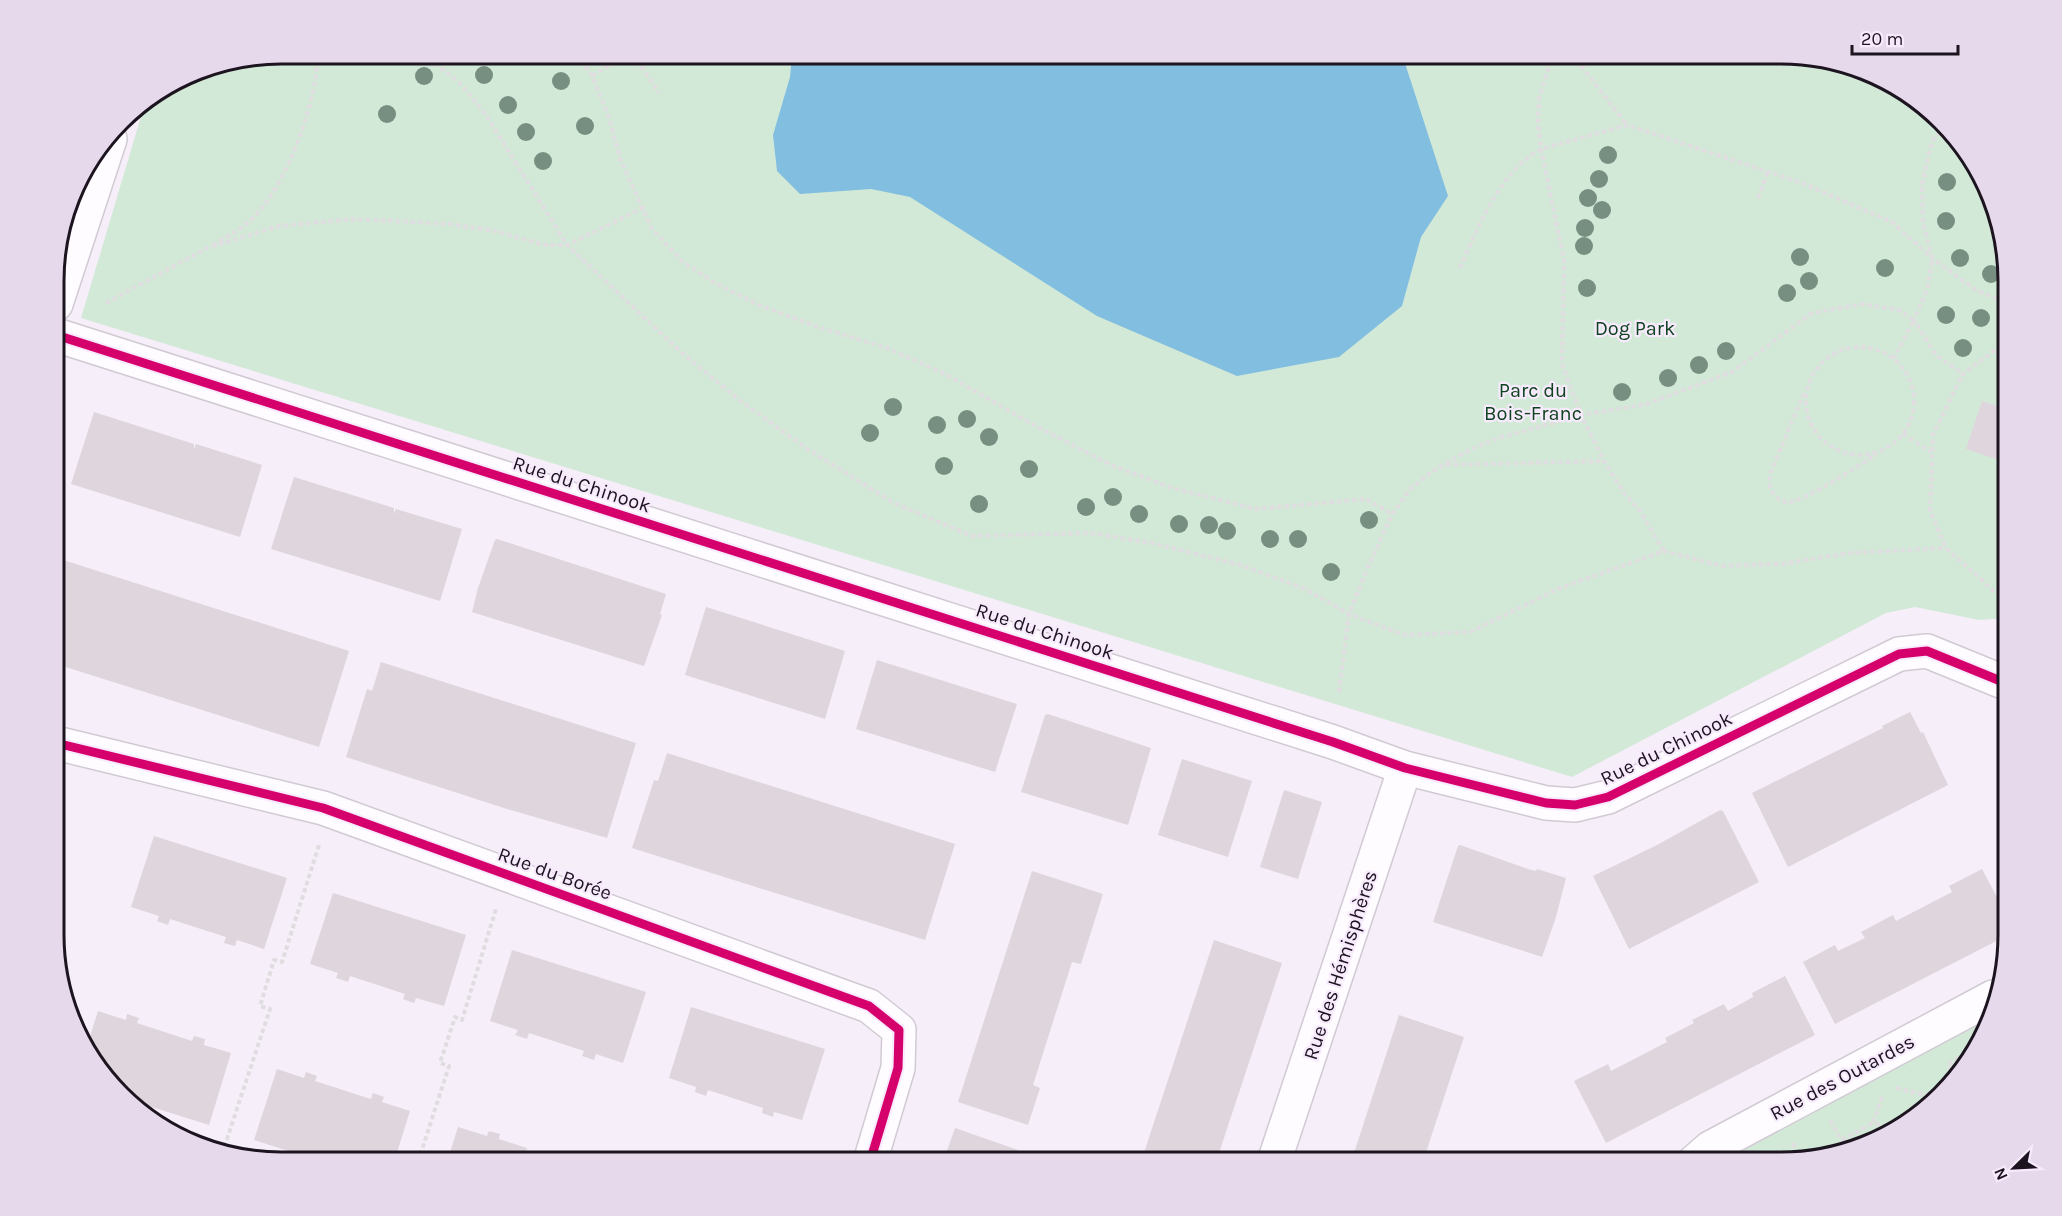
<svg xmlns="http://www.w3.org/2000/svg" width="2062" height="1216" font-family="Karla,sans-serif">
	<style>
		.green { fill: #d3e9d8 }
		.water { fill: #81bee0 }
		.building { fill: #dfd5dd }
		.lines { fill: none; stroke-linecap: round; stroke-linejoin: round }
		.minor-casing { stroke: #d1cad4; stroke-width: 36 }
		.path { stroke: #e0dde0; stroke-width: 4; stroke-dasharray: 4.5 3; stroke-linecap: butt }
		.minor { stroke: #fefcfe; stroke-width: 33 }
		.cycleway-casing { stroke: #f8eafd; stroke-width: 13 }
		.cycleway { stroke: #d6006c; stroke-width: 9 }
		.tree { fill: #778f81 }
		.labels { text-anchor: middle; stroke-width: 4.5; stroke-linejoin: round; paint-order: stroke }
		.park-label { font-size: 20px; fill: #0f421e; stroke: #f8eafd }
		.street-label { font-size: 20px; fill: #1c141f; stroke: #f8eafd }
		.rim { fill: none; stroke: #1c141f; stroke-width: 3 }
	</style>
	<rect width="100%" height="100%" fill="#f6eef9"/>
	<g class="green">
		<polygon points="282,54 1780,54 1839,62 1894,85 1941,121 1977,168 2007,267 2008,618 1979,620 1915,607 1886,613 1572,777 81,318 145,103 195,71"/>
		<polygon points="1987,1017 1977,1048 1941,1095 1894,1131 1795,1162 1722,1162"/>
	</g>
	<polygon class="water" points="792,54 1402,54 1448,196 1421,237 1402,306 1339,357 1237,376 1097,316 910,197 871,189 800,194 777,171 773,135 790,77"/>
	<g class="building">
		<polygon points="1982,401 2007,409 2007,443 2002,461 1966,449"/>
		<polygon points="94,412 194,444 194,450 196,444 262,465 240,537 71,484"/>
		<polygon points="294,477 394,508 394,514 396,509 462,529 440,601 271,549"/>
		<polygon points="497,539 666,594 660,614 662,615 644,666 472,612 478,588 495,540"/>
		<polygon points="60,559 349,651 319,747 56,664 56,573"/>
		<polygon points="706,607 845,651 825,719 685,675"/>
		<polygon points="877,660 1017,704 995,772 856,729"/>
		<polygon points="381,662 636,743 607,838 507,809 346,757 367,689 372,691"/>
		<polygon points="1910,712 1921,733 1923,732 1948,785 1788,867 1752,793 1883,728 1882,726"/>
		<polygon points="1048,714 1151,748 1128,825 1021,792 1045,715"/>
		<polygon points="667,753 955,844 925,940 632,848 654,780 658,781"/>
		<polygon points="1182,759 1252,781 1228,857 1158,835"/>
		<polygon points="1284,790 1322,802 1298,879 1260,867"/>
		<polygon points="1720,810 1723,811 1759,882 1629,949 1593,876 1657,845"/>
		<polygon points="154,836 287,878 264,949 237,940 235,946 224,943 226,937 170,919 168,925 157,921 159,916 131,907"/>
		<polygon points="1460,845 1528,869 1536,871 1537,869 1566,878 1556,917 1542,957 1433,922 1458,846"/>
		<polygon points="1982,869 2008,918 2008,935 1835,1024 1803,962 1835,945 1838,951 1865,938 1861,932 1893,915 1896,921 1923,907 1952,892 1949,886"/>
		<polygon points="1032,871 1103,894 1081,964 1072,962 1033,1085 1040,1088 1028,1125 958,1102"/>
		<polygon points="333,893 466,935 444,1006 416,998 414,1003 403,999 405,994 350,976 348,982 336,978 338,973 310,964"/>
		<polygon points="1214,940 1282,963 1216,1162 1141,1162"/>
		<polygon points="512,950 646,992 623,1063 596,1054 594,1060 582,1056 584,1051 529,1033 527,1039 515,1035 518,1030 490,1021"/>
		<polygon points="1785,976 1815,1035 1606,1143 1574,1081 1608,1064 1611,1071 1667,1042 1665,1038 1694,1023 1692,1020 1724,1004 1728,1011 1753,997 1752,993"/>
		<polygon points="691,1007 825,1049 802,1120 774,1112 773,1117 762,1113 763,1108 708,1090 706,1096 695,1092 696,1087 669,1078"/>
		<polygon points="98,1011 126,1020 127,1014 139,1018 137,1023 192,1041 194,1036 205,1039 204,1045 231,1053 209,1125 136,1102 92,1060 87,1046"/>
		<polygon points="1399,1015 1464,1037 1432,1134 1423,1162 1351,1162"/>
		<polygon points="277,1069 304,1078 306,1072 317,1076 315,1081 371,1099 373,1093 384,1097 382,1102 410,1111 394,1162 323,1162 254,1140"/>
		<polygon points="458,1127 487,1136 489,1131 500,1134 499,1139 527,1148 523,1162 447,1162"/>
		<polygon points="955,1128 1018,1150 1014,1162 943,1162"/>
	</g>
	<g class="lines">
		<defs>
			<g id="minor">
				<polyline points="56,304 110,139"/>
				<polyline points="56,335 1333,742 1405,768 1546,803 1575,805 1608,797 1899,654 1927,651 2008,684"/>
				<polyline points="56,743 323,808 869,1006 899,1030 898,1068 870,1162"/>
				<polyline points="1274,1162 1405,768"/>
				<polyline points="1694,1162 1710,1148 1993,997"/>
			</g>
		</defs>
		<use href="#minor" class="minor-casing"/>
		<g class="path">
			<polyline points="423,54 460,83 486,115 567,245 643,208"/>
			<polyline points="577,54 592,76 608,115 621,161 652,229 683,262 717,284 759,305 815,326 887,348 945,374 1034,425 1111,465 1172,488 1256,509 1366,499 1392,514"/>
			<polyline points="633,54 659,93"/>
			<polyline points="1555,54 1547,72 1539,98 1538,122 1541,149 1564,260 1562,364 1581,415 1604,461 1624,493 1640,511 1664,551"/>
			<polyline points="1572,54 1627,125"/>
			<polyline points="592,76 628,54"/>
			<polyline points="1945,126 1932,141 1922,184 1923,222 1932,258 1928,287 1914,320 1936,355 1963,374"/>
			<polyline points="1758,198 1768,171"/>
			<path d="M213 245C225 237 241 230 252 219 288 183 316 104 318 54"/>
			<path d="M1460 268C1477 229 1501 169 1541 149L1627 125 1802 183 1892 222 1932 258 1976 290 2007 303"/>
			<polyline points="106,303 207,248 279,226 354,219 450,224 495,231 545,245 567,245 681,352 738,399 806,448 894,503 972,536 1090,533 1152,543 1241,565 1305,589 1349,614 1404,635 1470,632 1560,588 1664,551 1722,566 1781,564 1850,553 1946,548"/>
			<polyline points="2007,341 1963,374 1933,434 1930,510 1946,548 2008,604"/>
			<circle cx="1860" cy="401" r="54"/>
			<path d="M1804 393 1770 474V488C1774 495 1779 502 1788 502 1803 503 1860 464 1876 455"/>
			<polyline points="1903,434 1931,452"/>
			<polyline points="1446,465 1604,461"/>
			<polyline points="1339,692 1349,614 1368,567 1392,514 1411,488 1433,471 1473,448 1502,437 1581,415 1647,404 1732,372 1812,313 1863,304 1899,310 1914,320 1894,358"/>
			<polyline points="1955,1077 1948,1064 1977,1049"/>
			<polyline points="1896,1088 1926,1095 1952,1082"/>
			<polyline points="1882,1097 1873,1123 1897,1129"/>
			<polyline points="1919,1112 1926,1095"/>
			<polyline points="1830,1123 1831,1122 1845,1146"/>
			<polyline points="1842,1140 1873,1123"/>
			<polyline points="1793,1143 1801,1160"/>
			<polyline points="222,1154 270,1009 260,1006 274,960 282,962 319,845"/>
			<polyline points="418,1162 449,1066 440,1063 455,1017 462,1020 496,909"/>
			<polyline points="1795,1162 1801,1158"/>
		</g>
		<use href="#minor" class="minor"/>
		<defs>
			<g id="cycleway">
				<polyline points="56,335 1333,742 1405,768 1546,803 1575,805 1608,797 1899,654 1927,651 2008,684"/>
				<polyline points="56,743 323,808 869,1006 899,1030 898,1068 870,1162"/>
			</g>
		</defs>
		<use href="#cycleway" class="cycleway-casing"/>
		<use href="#cycleway" class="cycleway"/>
	</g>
	<g class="tree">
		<circle cx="484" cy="75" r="9"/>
		<circle cx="424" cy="76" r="9"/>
		<circle cx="561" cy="81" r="9"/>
		<circle cx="508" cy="105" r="9"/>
		<circle cx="387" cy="114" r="9"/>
		<circle cx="585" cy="126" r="9"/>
		<circle cx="526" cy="132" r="9"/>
		<circle cx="1608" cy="155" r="9"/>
		<circle cx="543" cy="161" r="9"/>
		<circle cx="1599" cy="179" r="9"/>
		<circle cx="1947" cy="182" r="9"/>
		<circle cx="1588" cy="198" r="9"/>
		<circle cx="1602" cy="210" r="9"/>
		<circle cx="1946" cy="221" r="9"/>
		<circle cx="1585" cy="228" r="9"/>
		<circle cx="1584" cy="246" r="9"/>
		<circle cx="1800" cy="257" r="9"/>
		<circle cx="1960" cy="258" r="9"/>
		<circle cx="1885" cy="268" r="9"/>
		<circle cx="1991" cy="274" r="9"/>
		<circle cx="1809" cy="281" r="9"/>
		<circle cx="1587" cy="288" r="9"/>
		<circle cx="1787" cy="293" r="9"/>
		<circle cx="1946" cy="315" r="9"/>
		<circle cx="1981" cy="318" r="9"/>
		<circle cx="1963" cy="348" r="9"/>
		<circle cx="1726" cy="351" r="9"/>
		<circle cx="1699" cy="365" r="9"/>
		<circle cx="1668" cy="378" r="9"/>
		<circle cx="1622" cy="392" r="9"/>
		<circle cx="893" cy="407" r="9"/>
		<circle cx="967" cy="419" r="9"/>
		<circle cx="937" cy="425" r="9"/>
		<circle cx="870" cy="433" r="9"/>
		<circle cx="989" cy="437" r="9"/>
		<circle cx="944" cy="466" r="9"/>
		<circle cx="1029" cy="469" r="9"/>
		<circle cx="1113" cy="497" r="9"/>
		<circle cx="979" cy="504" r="9"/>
		<circle cx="1086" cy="507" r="9"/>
		<circle cx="1139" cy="514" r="9"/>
		<circle cx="1369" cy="520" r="9"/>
		<circle cx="1179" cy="524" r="9"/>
		<circle cx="1209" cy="525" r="9"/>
		<circle cx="1227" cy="531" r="9"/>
		<circle cx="1270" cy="539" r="9"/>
		<circle cx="1298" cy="539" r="9"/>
		<circle cx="1331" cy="572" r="9"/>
	</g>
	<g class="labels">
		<g class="park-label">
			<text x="1635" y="335">Dog Park</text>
			<text x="1533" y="397">Parc du<tspan x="1533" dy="23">Bois-Franc</tspan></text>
		</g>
		<g class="street-label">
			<text transform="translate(582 484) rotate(18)" y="7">Rue du Chinook</text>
			<text transform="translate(1045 631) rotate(18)" y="7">Rue du Chinook</text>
			<text transform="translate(1666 748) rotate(-26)" y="7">Rue du Chinook</text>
			<text transform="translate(555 873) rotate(20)" y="7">Rue du Borée</text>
			<text transform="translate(1340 965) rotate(-72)" y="7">Rue des Hémisphères</text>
			<text transform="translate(1842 1077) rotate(-28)" y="7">Rue des Outardes</text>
		</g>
	</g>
	<path d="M0 0H2062V1216H0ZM281 64H1781A217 217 0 0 1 1998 281V935A217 217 0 0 1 1781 1152H281A217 217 0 0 1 64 935V281A217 217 0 0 1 281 64Z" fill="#e6d9eb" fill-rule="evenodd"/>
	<path class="rim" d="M281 64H1781A217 217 0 0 1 1998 281V935A217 217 0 0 1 1781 1152H281A217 217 0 0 1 64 935V281A217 217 0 0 1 281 64Z"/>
	<g transform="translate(2014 1168) rotate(246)" stroke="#f8eafd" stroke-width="4.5" paint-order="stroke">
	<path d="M0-4.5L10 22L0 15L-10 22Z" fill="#1c141f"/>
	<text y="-9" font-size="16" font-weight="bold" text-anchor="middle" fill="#1c141f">N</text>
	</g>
	<path d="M1852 45v9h106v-9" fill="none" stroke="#1c141f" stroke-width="3"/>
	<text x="1861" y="45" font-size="18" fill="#1c141f" stroke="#f8eafd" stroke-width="4.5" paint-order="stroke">20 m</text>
</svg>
